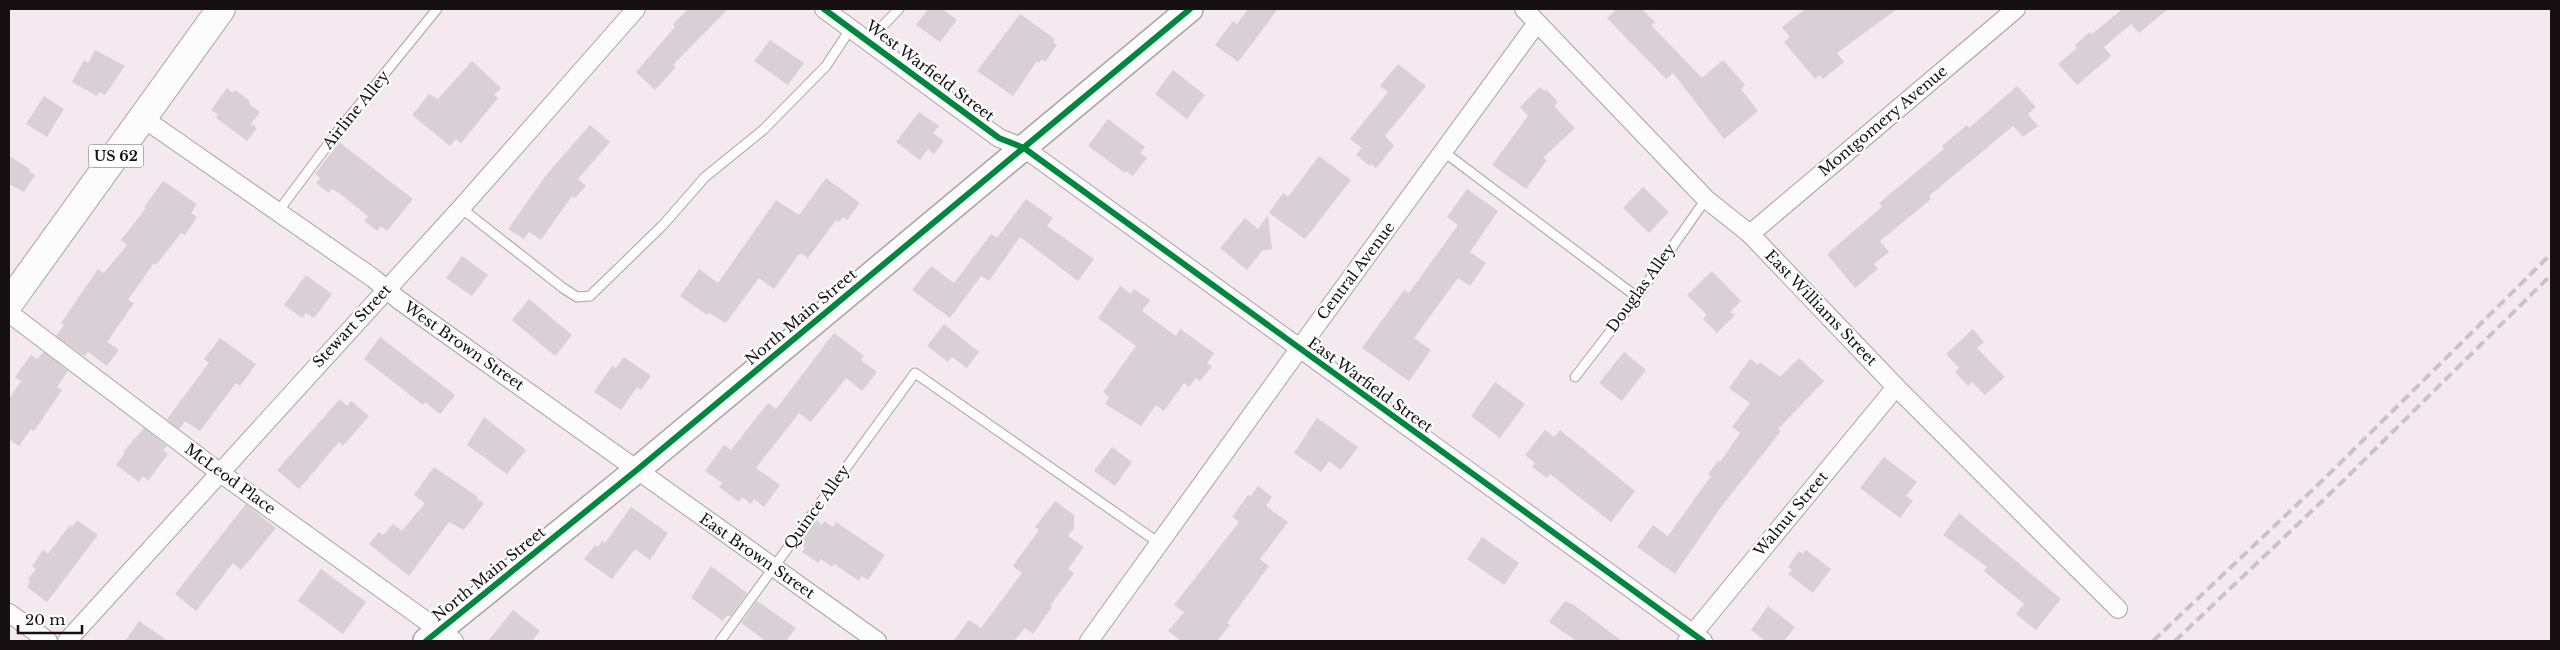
<svg xmlns="http://www.w3.org/2000/svg" width="2560" height="650" font-family="'Libre Baskerville',serif">
	<style>
		.building { fill: #d8d0d4 }
		.lines { fill: none; stroke-linecap: round; stroke-linejoin: round }
		.lane-casing { stroke: #a9a1a5; stroke-width: 11 }
		.street-casing { stroke: #a9a1a5; stroke-width: 20 }
		.secondary-casing { stroke: #a9a1a5; stroke-width: 28 }
		.primary-casing { stroke: #a9a1a5; stroke-width: 30 }
		.lane { stroke: #fdfcfd; stroke-width: 9 }
		.street { stroke: #fdfcfd; stroke-width: 18 }
		.secondary { stroke: #fdfcfd; stroke-width: 25 }
		.primary { stroke: #fdfcfd; stroke-width: 28 }
		.rail { stroke: #c8c4c6; stroke-width: 4; stroke-dasharray: 10 5; stroke-linecap: butt }
		.cycleway-casing { stroke: #fff; stroke-width: 9 }
		.cycleway { stroke: #00873e; stroke-width: 6 }
		.labels { text-anchor: middle; stroke-width: 4.5; stroke-linejoin: round; paint-order: stroke }
		.shield { fill: #fff; stroke: #5c585a; stroke-width: 1 }
		.shield-label { font-size: 14px; font-weight: bold; fill: #161013 }
		.street-label { font-size: 15px; fill: #161013; stroke: #fff }
	</style>
	<rect width="100%" height="100%" fill="#f4e9ef"/>
	<g class="building">
		<polygon points="688,9 728,9 673,65 676,67 655,90 636,72 675,27 673,24"/>
		<polygon points="928,9 942,9 957,20 940,42 916,25"/>
		<polygon points="1248,9 1278,9 1238,62 1215,45 1233,21 1237,24"/>
		<polygon points="1617,9 1642,9 1655,22 1651,25 1702,78 1723,60 1745,85 1741,89 1758,111 1724,139 1673,73 1666,79 1607,18"/>
		<polygon points="1805,9 1897,9 1837,53 1844,62 1823,79 1820,75 1815,79 1784,42 1790,37 1782,27"/>
		<polygon points="2118,9 2168,9 2139,33 2131,24 2104,47 2111,56 2077,85 2058,64 2077,48 2075,45 2090,32 2092,34 2120,11"/>
		<polygon points="1020,14 1055,39 1053,42 1057,45 1045,62 1042,59 1039,63 1037,61 1013,96 977,71"/>
		<polygon points="770,40 804,63 788,85 754,61"/>
		<polygon points="95,50 125,66 105,95 99,92 97,96 72,82 84,60 88,63"/>
		<polygon points="472,61 501,88 494,95 498,98 461,143 456,139 450,146 412,115 429,94 438,99"/>
		<polygon points="1398,64 1426,86 1385,136 1394,146 1376,168 1371,164 1370,166 1356,155 1362,148 1350,139 1388,92 1380,86"/>
		<polygon points="1173,70 1205,95 1187,119 1155,94"/>
		<polygon points="2017,86 2036,107 2028,114 2038,126 2023,137 2013,126 1929,196 1931,199 1880,241 1889,252 1874,264 1878,269 1855,288 1827,254 1882,207 1879,203 1944,149 1942,146 1967,125 1969,128"/>
		<polygon points="1540,87 1544,91 1546,89 1558,102 1554,106 1575,128 1543,158 1547,160 1526,189 1492,165 1528,116 1520,107"/>
		<polygon points="227,88 233,93 235,90 250,101 249,104 260,112 251,124 257,128 247,141 216,118 218,115 211,110"/>
		<polygon points="44,96 64,109 47,137 26,124"/>
		<polygon points="919,112 939,126 933,133 944,141 934,154 928,149 920,160 896,142"/>
		<polygon points="1108,119 1145,147 1140,153 1147,158 1133,176 1126,171 1125,173 1088,146"/>
		<polygon points="590,125 610,142 578,179 586,186 575,198 572,196 541,240 529,232 524,239 508,229 547,174"/>
		<polygon points="339,142 413,199 387,231 381,226 377,231 364,221 368,216 339,193 332,189 329,193 316,183 320,178 315,174"/>
		<polygon points="9,156 30,169 29,171 35,175 24,192 9,184"/>
		<polygon points="1319,156 1351,180 1305,239 1269,213 1283,193 1288,197"/>
		<polygon points="826,178 860,203 847,220 843,217 839,222 836,220 808,258 802,254 799,254 774,289 759,278 726,323 709,313 707,315 680,296 699,269 718,283 776,200 799,215"/>
		<polygon points="163,181 197,204 191,213 197,217 185,235 181,233 156,265 154,263 128,300 134,303 107,342 119,350 107,366 88,352 85,356 81,354 56,336 64,325 61,323 98,269 104,273 127,245 121,240 146,208 144,207"/>
		<polygon points="1643,187 1669,212 1649,233 1623,208"/>
		<polygon points="1467,189 1498,211 1470,252 1486,263 1470,286 1458,278 1414,338 1431,350 1409,381 1362,348 1404,290 1409,293 1458,225 1447,217"/>
		<polygon points="1026,199 1053,218 1047,226 1094,259 1078,281 1020,237 989,281 981,276 950,318 912,290 931,266 954,283 991,234 997,238"/>
		<polygon points="1268,215 1272,249 1262,251 1247,270 1220,248 1245,218 1258,229"/>
		<polygon points="462,256 488,275 472,296 446,278"/>
		<polygon points="1712,271 1741,301 1730,312 1735,315 1717,333 1703,319 1707,315 1687,295"/>
		<polygon points="306,275 332,294 314,318 306,313 302,318 284,305"/>
		<polygon points="1120,286 1131,294 1134,289 1150,300 1142,311 1176,336 1180,329 1214,353 1207,363 1212,366 1200,381 1196,378 1189,387 1184,383 1164,411 1156,405 1141,426 1105,404 1109,397 1103,392 1136,346 1098,318"/>
		<polygon points="529,299 572,335 555,356 512,320"/>
		<polygon points="944,324 979,352 967,368 952,357 948,362 927,346"/>
		<polygon points="1973,329 1984,342 1977,348 2005,377 1985,395 1972,382 1968,386 1955,372 1959,368 1946,354"/>
		<polygon points="834,333 864,356 861,360 877,372 862,391 846,378 811,422 799,413 756,468 780,485 764,507 754,499 751,504 742,497 739,502 719,487 722,483 705,471 724,445 731,450 768,403 776,409"/>
		<polygon points="380,337 455,395 440,414 425,402 423,405 364,359"/>
		<polygon points="220,338 256,364 240,386 236,383 200,431 185,421 179,429 167,419 209,363 204,359"/>
		<polygon points="44,352 68,371 57,387 62,390 34,431 31,429 19,446 9,439 9,399 21,381 15,377 31,355 37,359"/>
		<polygon points="1624,352 1646,370 1622,401 1599,383"/>
		<polygon points="624,357 651,376 641,390 637,387 621,410 594,392 612,366 616,368"/>
		<polygon points="1799,358 1824,381 1778,429 1781,431 1721,507 1675,574 1637,547 1653,525 1668,536 1711,476 1708,474 1718,461 1720,462 1740,433 1732,427 1750,403 1729,388 1750,359 1758,365 1760,362 1780,377"/>
		<polygon points="1495,382 1525,404 1500,438 1471,416"/>
		<polygon points="340,399 347,406 351,401 369,416 343,446 339,442 299,489 277,470"/>
		<polygon points="484,417 526,450 507,474 467,445"/>
		<polygon points="1317,418 1358,447 1341,470 1329,461 1321,472 1294,453"/>
		<polygon points="144,428 167,446 163,450 168,454 148,481 143,476 139,482 116,465 125,453 123,452"/>
		<polygon points="1545,430 1554,437 1560,430 1635,491 1611,522 1550,474 1547,478 1532,467 1535,463 1525,455"/>
		<polygon points="1112,447 1132,462 1115,486 1094,471"/>
		<polygon points="1884,457 1917,482 1906,496 1913,501 1900,518 1860,488"/>
		<polygon points="434,467 478,497 477,499 484,503 464,530 449,522 409,576 369,544 379,532 383,535 393,524 402,531 425,503 414,495"/>
		<polygon points="1258,486 1272,497 1266,506 1288,522 1260,559 1269,566 1227,623 1230,625 1217,641 1181,641 1168,631 1184,612 1174,605 1239,522 1232,517 1248,495 1251,496"/>
		<polygon points="1055,501 1074,515 1074,528 1068,536 1084,547 1068,569 1074,573 1050,606 1052,607 1033,634 1025,628 1014,641 953,641 969,620 981,628 1022,573 1013,566 1039,530 1035,527"/>
		<polygon points="246,504 276,528 241,570 233,563 196,611 175,594"/>
		<polygon points="631,507 668,533 650,560 635,549 612,579 584,559 595,545 598,547 602,541 605,543"/>
		<polygon points="1959,513 2061,599 2036,630 2016,614 2024,604 1984,571 1987,567 1943,535"/>
		<polygon points="77,520 98,535 47,602 27,587 30,582 28,579 36,569 32,566 43,550 48,554 70,525 72,527"/>
		<polygon points="816,520 822,525 824,521 833,527 836,522 885,555 868,580 862,576 859,581 834,564 832,567 821,559 818,563 802,552 805,548 799,543"/>
		<polygon points="1482,537 1519,563 1504,585 1467,559"/>
		<polygon points="1806,550 1831,569 1813,593 1788,574 1792,570 1788,567 1799,551 1803,554"/>
		<polygon points="711,566 747,593 731,616 726,616 723,621 691,598"/>
		<polygon points="321,569 366,602 343,634 298,601"/>
		<polygon points="757,601 796,628 786,641 766,641 741,623"/>
		<polygon points="1565,601 1574,605 1622,641 1576,641 1549,622"/>
		<polygon points="1768,606 1795,627 1784,641 1766,641 1751,630"/>
		<polygon points="513,610 540,631 532,641 488,641"/>
		<polygon points="139,621 168,641 125,641"/>
	</g>
	<g class="lines">
		<defs>
			<g id="lane">
				<polyline points="869,40 899,9"/>
				<polyline points="1444,152 1637,297"/>
				<polyline points="461,208 563,288 577,297 590,296 663,225 705,177 763,130 826,66 851,28"/>
				<polyline points="277,213 338,131 437,9"/>
				<polyline points="1575,377 1637,297 1706,199"/>
				<polyline points="720,641 915,373 1159,543"/>
			</g>
			<g id="street">
				<polyline points="824,9 999,138 1024,148 1703,641"/>
				<polyline points="1524,9 1706,199 1750,234 1896,387 2118,609"/>
				<polyline points="143,118 373,278 399,300 877,641"/>
				<polyline points="1750,234 2016,9"/>
				<polyline points="9,313 219,472 454,641"/>
				<polyline points="9,613 48,641"/>
				<polyline points="67,641 461,208 636,9"/>
				<polyline points="1089,641 1299,349 1537,23"/>
				<polyline points="1687,641 1896,387"/>
			</g>
			<polyline id="secondary" points="426,641 638,469 1190,9"/>
			<polyline id="primary" points="9,303 221,9"/>
		</defs>
		<use href="#lane" class="lane-casing"/>
		<use href="#street" class="street-casing"/>
		<use href="#secondary" class="secondary-casing"/>
		<use href="#primary" class="primary-casing"/>
		<use href="#lane" class="lane"/>
		<use href="#street" class="street"/>
		<use href="#secondary" class="secondary"/>
		<use href="#primary" class="primary"/>
		<g class="rail">
			<polyline points="2153,641 2323,480 2551,254"/>
			<polyline points="2175,641 2338,486 2551,275"/>
		</g>
		<defs>
			<g id="cycleway">
				<polyline points="824,9 999,138 1024,148 1703,641"/>
				<polyline points="426,641 638,469 1190,9"/>
			</g>
		</defs>
		<use href="#cycleway" class="cycleway-casing"/>
		<use href="#cycleway" class="cycleway"/>
	</g>
	<g class="labels">
		<rect class="shield" x="88.5" y="144.5" width="55" height="23" rx="4"/>
		<g class="shield-label">
			<text x="116" y="161">US 62</text>
		</g>
		<g class="street-label">
			<text transform="translate(930 71) rotate(37)" y="5">West Warfield Street</text>
			<text transform="translate(356 110) rotate(-51)" y="5">Airline Alley</text>
			<text transform="translate(1883 121) rotate(-40)" y="5">Montgomery Avenue</text>
			<text transform="translate(1356 271) rotate(-53)" y="5">Central Avenue</text>
			<text transform="translate(1641 288) rotate(-54)" y="5">Douglas Alley</text>
			<text transform="translate(1821 308) rotate(46)" y="5">East Williams Street</text>
			<text transform="translate(801 317) rotate(-40)" y="5">North Main Street</text>
			<text transform="translate(352 326) rotate(-47)" y="5">Stewart Street</text>
			<text transform="translate(464 346) rotate(35)" y="5">West Brown Street</text>
			<text transform="translate(1370 385) rotate(36)" y="5">East Warfield Street</text>
			<text transform="translate(230 479) rotate(36)" y="5">McLeod Place</text>
			<text transform="translate(817 507) rotate(-54)" y="5">Quince Alley</text>
			<text transform="translate(1791 514) rotate(-50)" y="5">Walnut Street</text>
			<text transform="translate(757 556) rotate(35)" y="5">East Brown Street</text>
			<text transform="translate(489 574) rotate(-39)" y="5">North Main Street</text>
		</g>
	</g>
	<rect width="2560" height="650" fill="none" stroke="#161013" stroke-width="20"/>
	<path d="M18 625v8h64v-8" fill="none" stroke="#161013" stroke-width="2.5"/>
	<text x="25" y="625" font-size="15" fill="#161013" stroke="#ffffff" stroke-width="4" paint-order="stroke">20 m</text>
</svg>
